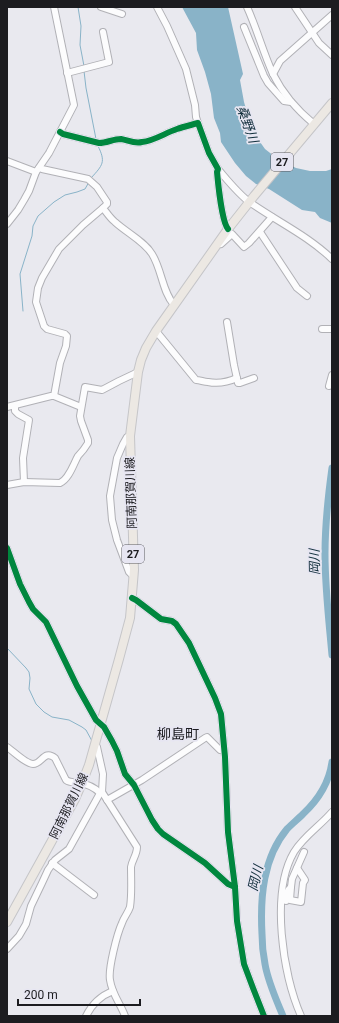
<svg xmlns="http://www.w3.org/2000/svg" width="339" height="1023" font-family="Roboto,'Noto Sans JP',sans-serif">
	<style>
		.water { fill: #89b3c8 }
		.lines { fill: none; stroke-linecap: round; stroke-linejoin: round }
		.stream { stroke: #89b3c8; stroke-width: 1 }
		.river { stroke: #89b3c8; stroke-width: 7 }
		.minor-casing { stroke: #b1b1b6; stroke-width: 8 }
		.major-casing { stroke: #c5c5c8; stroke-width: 10 }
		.minor { stroke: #fcfcfd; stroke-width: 6 }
		.major { stroke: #ece8e3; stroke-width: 8 }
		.cycleway-casing { stroke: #e7e6f2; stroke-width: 8 }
		.cycleway { stroke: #00873e; stroke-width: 6 }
		.labels { text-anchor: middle; stroke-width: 3.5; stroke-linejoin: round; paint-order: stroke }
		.shield { fill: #e7e6f2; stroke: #59595f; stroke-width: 1 }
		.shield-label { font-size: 11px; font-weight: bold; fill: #1c1c20 }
		.street-label { font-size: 12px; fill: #1c1c20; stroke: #e7e6f2 }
		.water-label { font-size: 13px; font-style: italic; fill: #122f3c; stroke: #e7e6f2 }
		.quarter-label { font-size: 14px; fill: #1c1c20; stroke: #e7e6f2 }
	</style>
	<rect width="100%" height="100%" fill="#e9e9ef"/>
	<g class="water">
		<polygon points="182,7 228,7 243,74 240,80 244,102 253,132 265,149 279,160 296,168 310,171 326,171 332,169 332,223 320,218 315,212 302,210 269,189 256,184 246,176 235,163 221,142 220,133 214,118 211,94 205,72 197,50 196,33"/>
		<polygon points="332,457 332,482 327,503"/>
	</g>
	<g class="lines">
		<g class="stream">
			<polyline points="78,7 81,26 80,45 84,66"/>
			<polyline points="84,71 86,88 96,139"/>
			<path d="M91 178C103 165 106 162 98 146"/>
			<polyline points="23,311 20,274 32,236 33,226 38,216 54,202 65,195 77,192 85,189 89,182"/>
			<polyline points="7,648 26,668 29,672 30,678 29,689 36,704 44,712 52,717 69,720 82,727 86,730 92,741"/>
		</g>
		<g class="river">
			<path d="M332 468C328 497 325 525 325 554 325 588 329 621 332 655"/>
			<path d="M283 1016C276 999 268 982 265 964 263 954 262 944 262 934 260 897 263 858 287 829 292 824 298 819 303 814 318 800 329 784 332 762"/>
		</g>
		<defs>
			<g id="minor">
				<polyline points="101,7 122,14"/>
				<polyline points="157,7 167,26 186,69 195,105 196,117 198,123"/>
				<path d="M247 7C257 29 263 52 273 74 283 94 297 110 314 124"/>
				<polyline points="295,7 319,43 332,55"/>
				<polyline points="244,27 264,76 268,83 284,101 291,102"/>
				<polyline points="67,73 109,62 103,32"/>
				<polyline points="273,74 280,61 332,15"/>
				<path d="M60 132 63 134 99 143C107 143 113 139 121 139 128 140 134 144 142 142 154 141 165 133 177 129 183 127 191 125 198 123L209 153 218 169 217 172C218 183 222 222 228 229"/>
				<polyline points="7,161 36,172"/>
				<path d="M39 168 42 169 88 179 97 187 107 202V204L103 208C107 213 110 218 115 222 127 233 144 241 152 254 162 270 162 291 174 305"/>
				<path d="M218 169C227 180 237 192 248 201 276 221 307 235 332 259"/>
				<polyline points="7,224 18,210 24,200 29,191 36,172 49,153 74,105 54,7"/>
				<polyline points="260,232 297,288 307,296"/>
				<polyline points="221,244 232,234 244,247 249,243 272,217"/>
				<polyline points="227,322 234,365 238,383 240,383 254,378"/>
				<polyline points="322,329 332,329"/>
				<path d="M156 331 196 380C200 380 204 382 208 382 218 384 228 382 237 378"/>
				<polyline points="329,386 332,375"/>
				<polyline points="54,396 60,363 66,346 67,336 65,334 47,329 44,326 36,302 38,288 42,278 59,249 83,225 103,208"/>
				<polyline points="15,406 15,411 18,414 29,420 23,458 24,482"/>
				<polyline points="7,407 51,396 54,396 81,407"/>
				<polyline points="130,436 127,437 123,444 117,458 110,496 112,520 117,540 129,572 133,576"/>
				<path d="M7 485 24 482 60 483C69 479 73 465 78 456 82 452 85 448 88 443V440L81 421 80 416 85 387 102 390 119 381 138 372"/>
				<polyline points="7,548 20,584 29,602 33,609 46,622 77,686 96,720 104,727 112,741 117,751 125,774 134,785 152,820 158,829 163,834 205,863 228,884 235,887"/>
				<polyline points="132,598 136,600 161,619 172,621 176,624 189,643 215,698 221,714 225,757 228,832 235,887 237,921 244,964 253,988 264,1016"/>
				<path d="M95 744 97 747 103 774 102 792 137 847C137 855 132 860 131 867 131 881 132 894 130 907 128 913 124 917 122 923 117 934 108 969 110 980 112 994 120 1003 125 1016"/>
				<path d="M7 747C13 751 26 764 33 764 42 764 44 749 55 758L66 780C70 783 75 782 79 783 88 784 94 787 100 793"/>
				<polyline points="107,800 142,780 205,738 207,737 220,750 224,750"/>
				<polyline points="52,863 94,895"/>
				<polyline points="291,887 290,900 301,902 303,883 305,880 297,868"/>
				<path d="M286 901C286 895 286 891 291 887L292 879 304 852"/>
				<polyline points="7,949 19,936 26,924 31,906 42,883 48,870 55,860 69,849 99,795 102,792"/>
				<path d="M86 1016C92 1004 100 996 113 991"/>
				<path d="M301 1016C283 975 270 893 294 852 304 836 320 826 332 812"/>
			</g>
			<polyline id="major" points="7,922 75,799 82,783 89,765 119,659 130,618 134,570 130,436 138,372 141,360 146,348 156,331 228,229 254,196 332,103"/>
		</defs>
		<use href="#minor" class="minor-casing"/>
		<use href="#major" class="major-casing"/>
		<use href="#minor" class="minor"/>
		<use href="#major" class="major"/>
		<defs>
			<g id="cycleway">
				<path d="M60 132 63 134 99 143C107 143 113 139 121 139 128 140 134 144 142 142 154 141 165 133 177 129 183 127 191 125 198 123L209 153 218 169 217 172C218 183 222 222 228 229"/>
				<polyline points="7,548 20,584 29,602 33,609 46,622 77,686 96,720 104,727 112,741 117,751 125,774 134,785 152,820 158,829 163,834 205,863 228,884 235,887"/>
				<polyline points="132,598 136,600 161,619 172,621 176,624 189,643 215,698 221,714 225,757 228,832 235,887 237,921 244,964 253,988 264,1016"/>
			</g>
		</defs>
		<use href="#cycleway" class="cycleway-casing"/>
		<use href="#cycleway" class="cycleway"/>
	</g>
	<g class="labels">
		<g class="shield">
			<rect x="271" y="153" width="22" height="18" rx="3"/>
			<rect x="122" y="545" width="22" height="18" rx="3"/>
		</g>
		<g class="shield-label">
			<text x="282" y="166">27</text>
			<text x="133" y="558">27</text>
		</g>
		<g class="street-label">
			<text transform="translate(131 493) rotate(-92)" y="4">阿南那賀川線</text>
			<text transform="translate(69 806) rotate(-64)" y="4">阿南那賀川線</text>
		</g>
		<g class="water-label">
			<text transform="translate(248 124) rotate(70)" y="5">桑野川</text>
			<text transform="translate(314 562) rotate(-91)" y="5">岡川</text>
			<text transform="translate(255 878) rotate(-76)" y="5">岡川</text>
		</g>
		<g class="quarter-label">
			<text x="178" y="739">柳島町</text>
		</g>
	</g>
	<rect width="339" height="1023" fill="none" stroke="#1c1c20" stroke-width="16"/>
	<path d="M18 999v6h122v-6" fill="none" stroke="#1c1c20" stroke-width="2"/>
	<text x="24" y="999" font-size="12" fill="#1c1c20" stroke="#e7e6f2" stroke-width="3" paint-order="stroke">200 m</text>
</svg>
